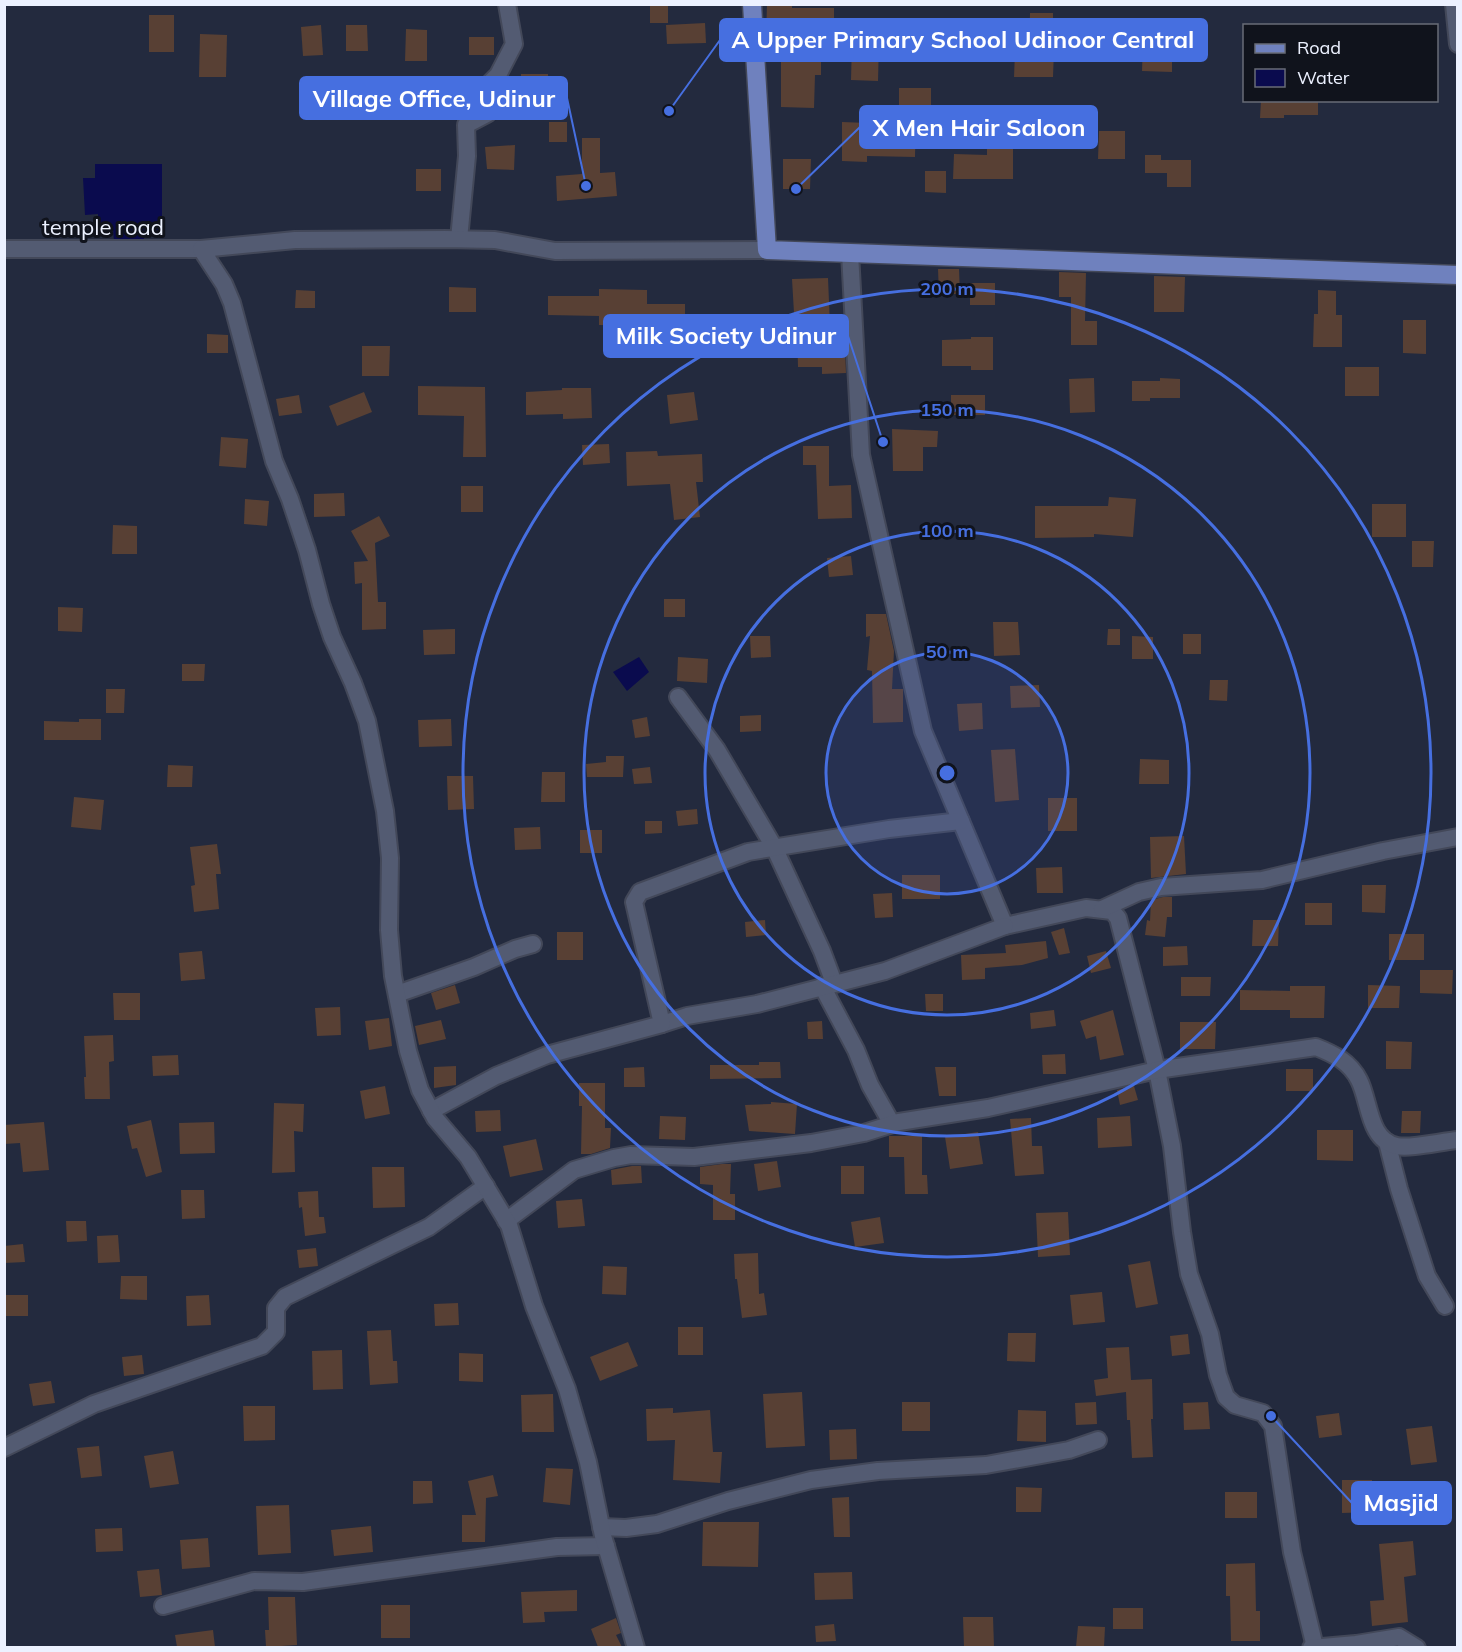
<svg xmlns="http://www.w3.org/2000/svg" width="1462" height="1652" font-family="Mulish,sans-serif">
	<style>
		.water { fill: #0a0b4e }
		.building { fill: #584034 }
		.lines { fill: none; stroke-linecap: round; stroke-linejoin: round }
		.minor-casing { stroke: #434859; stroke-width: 20 }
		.major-casing { stroke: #434859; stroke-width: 21 }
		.minor { stroke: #535b72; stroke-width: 16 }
		.major { stroke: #6f81be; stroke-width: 18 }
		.ring { fill: none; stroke: #466fe0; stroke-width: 3 }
		.labels { text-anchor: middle; stroke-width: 6; stroke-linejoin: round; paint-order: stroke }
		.street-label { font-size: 22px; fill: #ecf1ff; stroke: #10131c }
		.centre { fill: #466fe0; stroke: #10131c; stroke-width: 3 }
		.ring-label { font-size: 18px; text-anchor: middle; font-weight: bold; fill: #466fe0; stroke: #10131c; stroke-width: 6; stroke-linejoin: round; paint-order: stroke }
		.leader { fill: none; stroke: #466fe0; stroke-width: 2 }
		.callout-dot { fill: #466fe0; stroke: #10131c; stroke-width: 2 }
		.callout { fill: #466fe0; stroke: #466fe0; stroke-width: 2 }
		.callout-label { font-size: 24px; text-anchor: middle; font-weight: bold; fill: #fff }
	</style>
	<rect width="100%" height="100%" fill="#232a3e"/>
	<g class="water">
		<polygon points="95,164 162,164 162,230 144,231 144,241 114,241 113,229 98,227 98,214 85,215 83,178 95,178"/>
		<polygon points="639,657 649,672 627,691 613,672"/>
	</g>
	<g class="building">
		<rect x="650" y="4" width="18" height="19"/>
		<polygon points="767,4 792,4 792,8 834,8 834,28 821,28 821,75 815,75 814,108 781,107 781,38 766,38"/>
		<polygon points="1030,13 1053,13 1053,21 1117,22 1117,51 1054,50 1053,77 1014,77 1015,52 1029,52"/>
		<rect x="149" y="15" width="25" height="37"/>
		<polygon points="705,23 706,43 667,44 666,25"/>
		<polygon points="321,25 323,55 303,56 301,27"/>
		<polygon points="346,25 367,25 368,51 346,51"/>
		<polygon points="406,29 427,30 427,61 405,61"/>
		<polygon points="200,34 227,35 226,77 199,77"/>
		<rect x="469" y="37" width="25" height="18"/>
		<polygon points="1143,40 1172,41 1172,72 1142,71"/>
		<polygon points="852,42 879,42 878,81 851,80"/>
		<rect x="521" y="74" width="27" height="27"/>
		<polygon points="899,88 931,88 931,111 916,111 915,157 867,156 867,162 842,161 842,122 868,123 868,127 899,127"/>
		<polygon points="1261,100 1318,100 1318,115 1284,115 1284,118 1260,118"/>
		<rect x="549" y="122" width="18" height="20"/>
		<polygon points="1099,131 1125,131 1125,159 1098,159"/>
		<polygon points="582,138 600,138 600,173 615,172 617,196 557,201 556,176 582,174"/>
		<polygon points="515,145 514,170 487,169 485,147"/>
		<polygon points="987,145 1013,145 1013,179 953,179 954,154 987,155"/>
		<polygon points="1145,155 1161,155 1161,160 1191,160 1191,187 1167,187 1167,173 1145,173"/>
		<polygon points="783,159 811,159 810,189 783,189"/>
		<rect x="416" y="169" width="25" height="22"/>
		<polygon points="925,171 946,171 946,193 925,192"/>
		<polygon points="938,269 959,269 960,294 939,294"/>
		<polygon points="1059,272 1086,273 1085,321 1097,321 1097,345 1071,345 1071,297 1059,297"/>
		<polygon points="1154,276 1185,277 1184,312 1154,312"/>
		<polygon points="828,278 831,349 845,349 846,373 822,374 822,367 798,367 797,330 795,330 792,279"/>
		<rect x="970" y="283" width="25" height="22"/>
		<polygon points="449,287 476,288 476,312 449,312"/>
		<polygon points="599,289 647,290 647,304 685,304 685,330 658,330 658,326 599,325 599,316 548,315 548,296 599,296"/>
		<polygon points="296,290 315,291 315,308 295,308"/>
		<polygon points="1318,290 1336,291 1336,315 1342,315 1342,347 1313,347 1314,314 1318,314"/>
		<polygon points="1403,320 1426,320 1426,354 1403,353"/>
		<polygon points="207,334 228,335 228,353 207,353"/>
		<polygon points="971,337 993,337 993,370 971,370 971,366 942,366 942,340 971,339"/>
		<polygon points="362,346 390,346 389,376 362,376"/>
		<rect x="1345" y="367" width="34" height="29"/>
		<polygon points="1094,378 1095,412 1070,413 1069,379"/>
		<polygon points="1160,378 1180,379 1180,398 1150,398 1150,401 1132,401 1132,381 1160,381"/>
		<polygon points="418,386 485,387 486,457 463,457 464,416 418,415"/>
		<polygon points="562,388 591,388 592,418 563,419 563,414 526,415 526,392 562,390"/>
		<polygon points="364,392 372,412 337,426 329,406"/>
		<polygon points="694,392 698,420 670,424 667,395"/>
		<polygon points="299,395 302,413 279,416 276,399"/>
		<rect x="951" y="395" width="34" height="20"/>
		<polygon points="892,429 938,431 937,447 923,447 923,471 893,471"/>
		<polygon points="221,437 248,439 246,468 219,466"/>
		<polygon points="609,444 610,463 583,465 582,445"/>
		<polygon points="803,446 829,446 829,486 851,485 852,518 818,519 816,465 803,465"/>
		<polygon points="657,451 658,456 702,454 703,482 696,482 700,517 674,520 670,484 627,486 626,452"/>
		<rect x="461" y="486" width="22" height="26"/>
		<polygon points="344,493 345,516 314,517 314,494"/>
		<polygon points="1109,497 1136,499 1133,537 1094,534 1094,537 1035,538 1035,506 1108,506"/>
		<polygon points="245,499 269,501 267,526 244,524"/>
		<rect x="1372" y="504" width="34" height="33"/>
		<polygon points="379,516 390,536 375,543 378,602 386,602 386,629 362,630 362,583 355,584 354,562 368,561 351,531"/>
		<polygon points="113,525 137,526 137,554 112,554"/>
		<polygon points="1412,541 1434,541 1433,567 1412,567"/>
		<polygon points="851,556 853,575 829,577 827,558"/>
		<rect x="664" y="599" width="21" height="18"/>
		<polygon points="58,607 83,608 82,632 58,631"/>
		<polygon points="866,614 886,614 894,651 892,689 903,689 903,722 873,723 872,671 867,670 870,636 866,637"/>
		<polygon points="993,622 1018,622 1020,655 994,656"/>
		<polygon points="455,629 455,654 424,655 423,630"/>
		<polygon points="1108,629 1120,629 1120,645 1107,645"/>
		<rect x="1183" y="634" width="18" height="20"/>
		<polygon points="750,636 770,636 771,657 751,658"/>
		<polygon points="1132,636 1153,637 1153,659 1132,659"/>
		<polygon points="678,657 708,659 707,683 677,681"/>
		<polygon points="182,664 205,664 204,681 182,681"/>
		<polygon points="1210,680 1228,680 1227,701 1209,700"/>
		<polygon points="1039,685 1040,707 1011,708 1010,686"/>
		<polygon points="106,689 125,689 124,713 106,713"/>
		<polygon points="982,703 983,729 959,731 957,704"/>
		<polygon points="761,715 761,731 740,732 740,716"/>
		<polygon points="647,717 650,736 635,738 632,720"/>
		<polygon points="79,719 101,719 101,740 44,740 44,721 79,722"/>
		<polygon points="451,719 452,746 419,747 418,720"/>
		<polygon points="1015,749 1019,800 995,802 991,750"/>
		<polygon points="606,756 624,756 623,777 587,777 586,764 606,762"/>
		<polygon points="1140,759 1169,760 1169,784 1139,784"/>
		<polygon points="168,765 193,766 192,787 167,787"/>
		<polygon points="650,767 652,783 634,784 632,769"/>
		<polygon points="542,772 565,772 565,802 541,802"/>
		<polygon points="447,776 473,776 474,809 448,810"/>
		<polygon points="74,797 104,800 101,830 71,827"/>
		<rect x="1048" y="798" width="29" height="33"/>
		<polygon points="697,809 698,824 678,826 676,811"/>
		<polygon points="645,821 662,821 662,833 645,834"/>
		<polygon points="540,827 541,849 515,850 514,828"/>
		<rect x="580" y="830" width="22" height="23"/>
		<polygon points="1184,836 1186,874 1151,878 1150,837"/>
		<polygon points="217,844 221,874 216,874 219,909 194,912 191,886 195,885 190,847"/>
		<polygon points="1062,867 1063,893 1037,893 1036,868"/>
		<rect x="902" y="875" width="38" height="24"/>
		<polygon points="1362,885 1386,885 1385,913 1362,912"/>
		<polygon points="892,893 893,917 875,918 873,894"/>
		<polygon points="1163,897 1172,897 1172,917 1167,917 1165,937 1145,935 1147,920 1150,921 1151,900"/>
		<rect x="1305" y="903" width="27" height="22"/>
		<polygon points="765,920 766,935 746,937 745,922"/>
		<polygon points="1253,920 1279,920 1278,946 1252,946"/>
		<polygon points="1064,928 1070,953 1059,955 1051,932"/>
		<rect x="557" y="932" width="26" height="28"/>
		<rect x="1389" y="934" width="35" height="26"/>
		<polygon points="1046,941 1048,958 1022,965 985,968 985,979 962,980 961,955 1006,953 1005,945"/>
		<polygon points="1187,946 1188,965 1163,966 1163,947"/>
		<polygon points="202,951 205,979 181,981 179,953"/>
		<polygon points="1106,951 1111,968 1091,973 1087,956"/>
		<polygon points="1420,970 1453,970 1452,994 1420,993"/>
		<polygon points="1181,977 1211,977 1210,996 1181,996"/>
		<polygon points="455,985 460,1003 436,1010 431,993"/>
		<polygon points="1368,985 1400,986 1399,1008 1368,1008"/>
		<polygon points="1290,986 1325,986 1324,1018 1290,1018 1290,1010 1240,1010 1240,990 1290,991"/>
		<polygon points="113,993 140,993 140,1020 114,1020"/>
		<polygon points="925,994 943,994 943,1011 926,1011"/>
		<polygon points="340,1007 341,1035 317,1036 315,1008"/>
		<polygon points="1054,1010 1056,1026 1031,1029 1030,1013"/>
		<polygon points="1113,1010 1124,1055 1100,1060 1096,1036 1086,1039 1080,1021"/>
		<polygon points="389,1018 392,1046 369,1050 365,1021"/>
		<polygon points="441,1020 446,1039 419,1045 415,1026"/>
		<polygon points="822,1021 823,1039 808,1039 807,1022"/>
		<polygon points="1180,1022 1216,1022 1215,1049 1180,1049"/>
		<polygon points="113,1035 114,1061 109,1062 110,1099 85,1099 84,1077 86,1077 84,1036"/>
		<polygon points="1386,1041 1412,1042 1411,1069 1386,1069"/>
		<polygon points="1065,1054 1066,1074 1043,1074 1042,1055"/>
		<polygon points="178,1055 179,1075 153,1076 152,1056"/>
		<polygon points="759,1062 780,1062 781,1078 710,1079 710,1065 759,1065"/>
		<polygon points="456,1066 456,1085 434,1088 434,1067"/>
		<polygon points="644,1067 645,1087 624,1087 624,1068"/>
		<polygon points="935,1067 956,1067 956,1096 939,1096"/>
		<rect x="1286" y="1069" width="27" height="22"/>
		<polygon points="579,1083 605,1083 605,1128 611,1128 610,1148 591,1154 581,1154 582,1106 579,1106"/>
		<polygon points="385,1086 390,1114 365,1119 360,1091"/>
		<polygon points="1134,1086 1138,1100 1120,1105 1117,1090"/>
		<polygon points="771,1102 797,1104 795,1134 749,1131 745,1105 771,1104"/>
		<polygon points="274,1103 304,1104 303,1132 294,1131 295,1172 272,1173"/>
		<polygon points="500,1110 501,1131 476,1132 475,1111"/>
		<polygon points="1402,1111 1421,1111 1420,1133 1401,1133"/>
		<polygon points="660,1116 686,1117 685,1140 659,1139"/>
		<polygon points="1130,1116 1132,1146 1098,1148 1097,1118"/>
		<polygon points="1031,1118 1032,1146 1042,1146 1044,1174 1015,1176 1010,1119"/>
		<polygon points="151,1120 162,1172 146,1177 137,1148 132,1149 127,1126"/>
		<polygon points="44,1122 49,1170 23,1172 20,1143 4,1144 4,1125"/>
		<polygon points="214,1122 215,1153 180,1154 179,1123"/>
		<polygon points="1317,1130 1353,1130 1353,1161 1317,1160"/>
		<polygon points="978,1132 983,1164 950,1169 945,1137"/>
		<polygon points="889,1136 922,1136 922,1175 927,1175 928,1194 905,1194 904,1157 889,1157"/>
		<polygon points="536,1139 543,1170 510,1177 503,1146"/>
		<polygon points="777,1161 781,1187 758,1191 754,1164"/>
		<polygon points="722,1164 731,1164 730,1194 735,1194 735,1220 713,1220 713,1185 700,1184 700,1167"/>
		<polygon points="632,1166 641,1166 642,1183 612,1185 611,1170"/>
		<rect x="841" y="1166" width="23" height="28"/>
		<polygon points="372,1167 404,1167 405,1207 373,1208"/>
		<polygon points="181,1190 204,1190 205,1218 182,1219"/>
		<polygon points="318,1191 319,1217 324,1217 326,1233 305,1236 302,1207 299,1208 298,1192"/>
		<polygon points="582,1199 585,1226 558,1228 556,1201"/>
		<polygon points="1068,1212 1070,1255 1038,1257 1036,1213"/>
		<polygon points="880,1217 884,1243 855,1247 851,1222"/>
		<polygon points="66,1221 86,1221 87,1241 67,1242"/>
		<polygon points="118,1235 120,1262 98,1263 97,1236"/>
		<polygon points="23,1244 25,1262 4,1263 4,1246"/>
		<polygon points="316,1248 318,1266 299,1268 297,1250"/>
		<polygon points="758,1253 759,1294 764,1293 767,1315 742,1318 737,1279 735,1279 734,1254"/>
		<polygon points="1150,1261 1158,1304 1136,1308 1128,1265"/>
		<polygon points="603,1266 627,1267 626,1295 602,1294"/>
		<polygon points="121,1276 147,1276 147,1300 120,1299"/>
		<polygon points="1102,1292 1105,1322 1073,1325 1070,1295"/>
		<rect x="5" y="1295" width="23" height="21"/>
		<polygon points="209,1295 211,1325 187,1326 186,1296"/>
		<polygon points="458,1303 459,1325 435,1326 434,1304"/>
		<rect x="678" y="1327" width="25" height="28"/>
		<polygon points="391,1330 393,1361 397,1361 398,1383 370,1385 367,1331"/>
		<polygon points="1008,1333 1036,1333 1035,1362 1007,1361"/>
		<polygon points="1188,1334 1190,1354 1172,1356 1170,1336"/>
		<polygon points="628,1342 638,1366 600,1381 590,1357"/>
		<polygon points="1129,1347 1131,1380 1152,1379 1153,1419 1151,1419 1153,1457 1132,1458 1130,1420 1127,1420 1126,1392 1096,1396 1094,1380 1108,1378 1106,1348"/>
		<polygon points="342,1350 343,1389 313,1390 312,1351"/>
		<polygon points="459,1353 483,1354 483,1382 459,1381"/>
		<polygon points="142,1355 144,1374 124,1376 122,1357"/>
		<polygon points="51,1381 55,1403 33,1406 29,1384"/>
		<polygon points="802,1392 805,1446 766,1448 763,1394"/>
		<polygon points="553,1394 554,1432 522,1432 521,1395"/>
		<rect x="902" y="1402" width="28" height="29"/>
		<polygon points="1096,1402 1097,1424 1076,1425 1075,1403"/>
		<polygon points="1208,1402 1210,1429 1184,1430 1183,1403"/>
		<polygon points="243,1406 275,1406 275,1440 244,1441"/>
		<polygon points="673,1408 673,1413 710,1410 713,1452 722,1452 720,1483 673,1480 675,1440 647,1441 646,1409"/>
		<polygon points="1018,1410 1046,1411 1046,1442 1017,1441"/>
		<polygon points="1339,1413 1342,1435 1319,1438 1316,1416"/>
		<polygon points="1432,1426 1437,1462 1411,1465 1406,1429"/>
		<polygon points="856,1429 857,1459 830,1460 829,1430"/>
		<polygon points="99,1446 102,1476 81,1478 77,1448"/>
		<polygon points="173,1451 179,1484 150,1488 144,1456"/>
		<polygon points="546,1468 573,1469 570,1505 543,1502"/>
		<polygon points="493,1475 498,1496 486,1498 485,1542 462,1542 462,1515 476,1515 468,1481"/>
		<polygon points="1342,1480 1372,1480 1372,1512 1342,1513"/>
		<polygon points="413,1481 432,1481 433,1503 413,1504"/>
		<polygon points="1016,1487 1042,1488 1041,1512 1016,1512"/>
		<rect x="1225" y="1492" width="32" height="26"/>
		<polygon points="849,1497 850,1537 834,1537 832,1498"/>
		<polygon points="289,1505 291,1553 258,1555 256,1506"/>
		<polygon points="703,1522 759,1522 758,1567 702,1566"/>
		<polygon points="371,1526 373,1552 334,1556 331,1530"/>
		<polygon points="122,1528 123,1551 96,1552 95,1529"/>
		<polygon points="208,1538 210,1567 182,1569 180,1540"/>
		<polygon points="1413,1541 1416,1575 1404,1577 1408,1622 1372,1626 1370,1601 1384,1600 1379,1544"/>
		<polygon points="1255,1563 1256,1611 1260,1611 1260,1641 1231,1641 1230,1596 1226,1596 1226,1564"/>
		<polygon points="159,1569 162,1595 140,1597 137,1571"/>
		<polygon points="852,1572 853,1599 815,1600 814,1573"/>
		<polygon points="577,1590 577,1611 544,1612 545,1622 523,1623 521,1592"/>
		<polygon points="268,1597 295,1597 297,1645 266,1647 265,1630 269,1630"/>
		<rect x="381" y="1605" width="29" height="33"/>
		<rect x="1113" y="1608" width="30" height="21"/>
		<polygon points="963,1617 993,1617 994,1647 964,1647"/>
		<polygon points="616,1618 621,1633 616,1635 622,1647 598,1647 591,1629"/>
		<polygon points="834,1624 836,1641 816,1642 815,1626"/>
		<polygon points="1078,1626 1105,1627 1104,1647 1076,1647"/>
		<polygon points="213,1630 215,1647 177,1647 175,1635"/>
	</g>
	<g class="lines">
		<defs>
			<g id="minor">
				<polyline points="1454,4 1458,44"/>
				<polyline points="459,239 467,156 466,125 487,114 483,90 498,75 514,44 507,4"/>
				<polyline points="4,249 201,249"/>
				<polyline points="850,253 861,455 923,731 1005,926 1086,908 1112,911 1118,918 1157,1070 1172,1146 1182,1232 1189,1274 1210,1334 1218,1375 1226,1397 1235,1405 1263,1413 1273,1426 1292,1552 1315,1647"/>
				<polyline points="678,697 717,750 774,847 822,951 834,983"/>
				<polyline points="1102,909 1139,892 1161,887 1262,880 1383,851 1458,837"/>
				<polyline points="822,986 856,1050 870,1085 892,1124"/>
				<polyline points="397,994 474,967 515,949 533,944"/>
				<polyline points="662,1024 687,1016 757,1004 885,971 1005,926"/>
				<polyline points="431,1111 496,1076 547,1055 662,1024 634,902 640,892 748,852 889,829 961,821"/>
				<polyline points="1387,1142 1399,1189 1427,1276 1445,1306"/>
				<path d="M506 1221 574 1170 614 1158 631 1155 694 1157 811 1143 864 1133 899 1122 988 1108 1157 1070 1316 1047C1334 1054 1350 1062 1359 1080 1370 1101 1368 1140 1397 1146 1410 1149 1443 1141 1458 1140"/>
				<polyline points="4,1448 94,1404 262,1346 276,1332 276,1308 285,1297 429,1227 486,1186"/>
				<polyline points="601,1527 626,1528 657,1524 728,1501 811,1480 878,1471 986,1465 1069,1450 1098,1440"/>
				<polyline points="163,1606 254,1581 303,1582 557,1547 606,1546"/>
				<polyline points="636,1648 603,1536 588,1462 567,1389 534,1306 509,1225 468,1157 435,1118 420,1090 408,1051 393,976 389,930 390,858 385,811 367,721 353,683 332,637 321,604 307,550 290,499 274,461 232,303 224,284 201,249 295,240 445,239 495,240 555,251 767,250"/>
				<polyline points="1311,1648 1356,1644 1399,1637 1417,1648"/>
			</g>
			<polyline id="major" points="752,4 767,250 1458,275"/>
		</defs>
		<use href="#minor" class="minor-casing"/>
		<use href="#major" class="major-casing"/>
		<use href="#minor" class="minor"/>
		<use href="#major" class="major"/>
	</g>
	<circle cx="947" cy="773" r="121" fill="#466fe0" fill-opacity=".12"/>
	<g class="ring">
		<circle cx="947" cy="773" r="121"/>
		<circle cx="947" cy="773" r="242"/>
		<circle cx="947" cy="773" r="363"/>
		<circle cx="947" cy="773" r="484"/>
	</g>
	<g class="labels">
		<g class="street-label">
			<text x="103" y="235">temple road</text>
		</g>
	</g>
	<circle cx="947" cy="773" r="9" class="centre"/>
	<g class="ring-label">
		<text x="947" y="295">200 m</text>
		<text x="947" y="416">150 m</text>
		<text x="947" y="537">100 m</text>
		<text x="947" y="658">50 m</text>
	</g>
	<path class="leader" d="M669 111L720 40M586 186L567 98M796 189L860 127M883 442L848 336M1271 1416L1352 1503"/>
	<g class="callout-dot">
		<circle cx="669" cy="111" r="6"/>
		<circle cx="586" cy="186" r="6"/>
		<circle cx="796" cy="189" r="6"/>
		<circle cx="883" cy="442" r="6"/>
		<circle cx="1271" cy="1416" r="6"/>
	</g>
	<g class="callout">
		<rect x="720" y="19" width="487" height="42" rx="6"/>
		<rect x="300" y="77" width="267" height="42" rx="6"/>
		<rect x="860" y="106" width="237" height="42" rx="6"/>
		<rect x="604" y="315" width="244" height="42" rx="6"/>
		<rect x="1352" y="1482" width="99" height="42" rx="6"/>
	</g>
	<g class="callout-label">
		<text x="963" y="48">A Upper Primary School Udinoor Central</text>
		<text x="434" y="107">Village Office, Udinur</text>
		<text x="979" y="136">X Men Hair Saloon</text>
		<text x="726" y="344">Milk Society Udinur</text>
		<text x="1401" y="1511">Masjid</text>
	</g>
	<rect width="1462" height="1652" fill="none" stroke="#ecf1ff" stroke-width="12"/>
	<rect x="1243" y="24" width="195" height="78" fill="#10131c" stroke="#686c77" stroke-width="1.5"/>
	<rect x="1255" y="44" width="30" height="9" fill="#6f81be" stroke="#686c77" stroke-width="1.5"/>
	<text x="1297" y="54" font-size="18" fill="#ecf1ff">Road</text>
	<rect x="1255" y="69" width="30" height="18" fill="#0a0b4e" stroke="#686c77" stroke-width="1.5"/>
	<text x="1297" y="84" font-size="18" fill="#ecf1ff">Water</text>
</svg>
